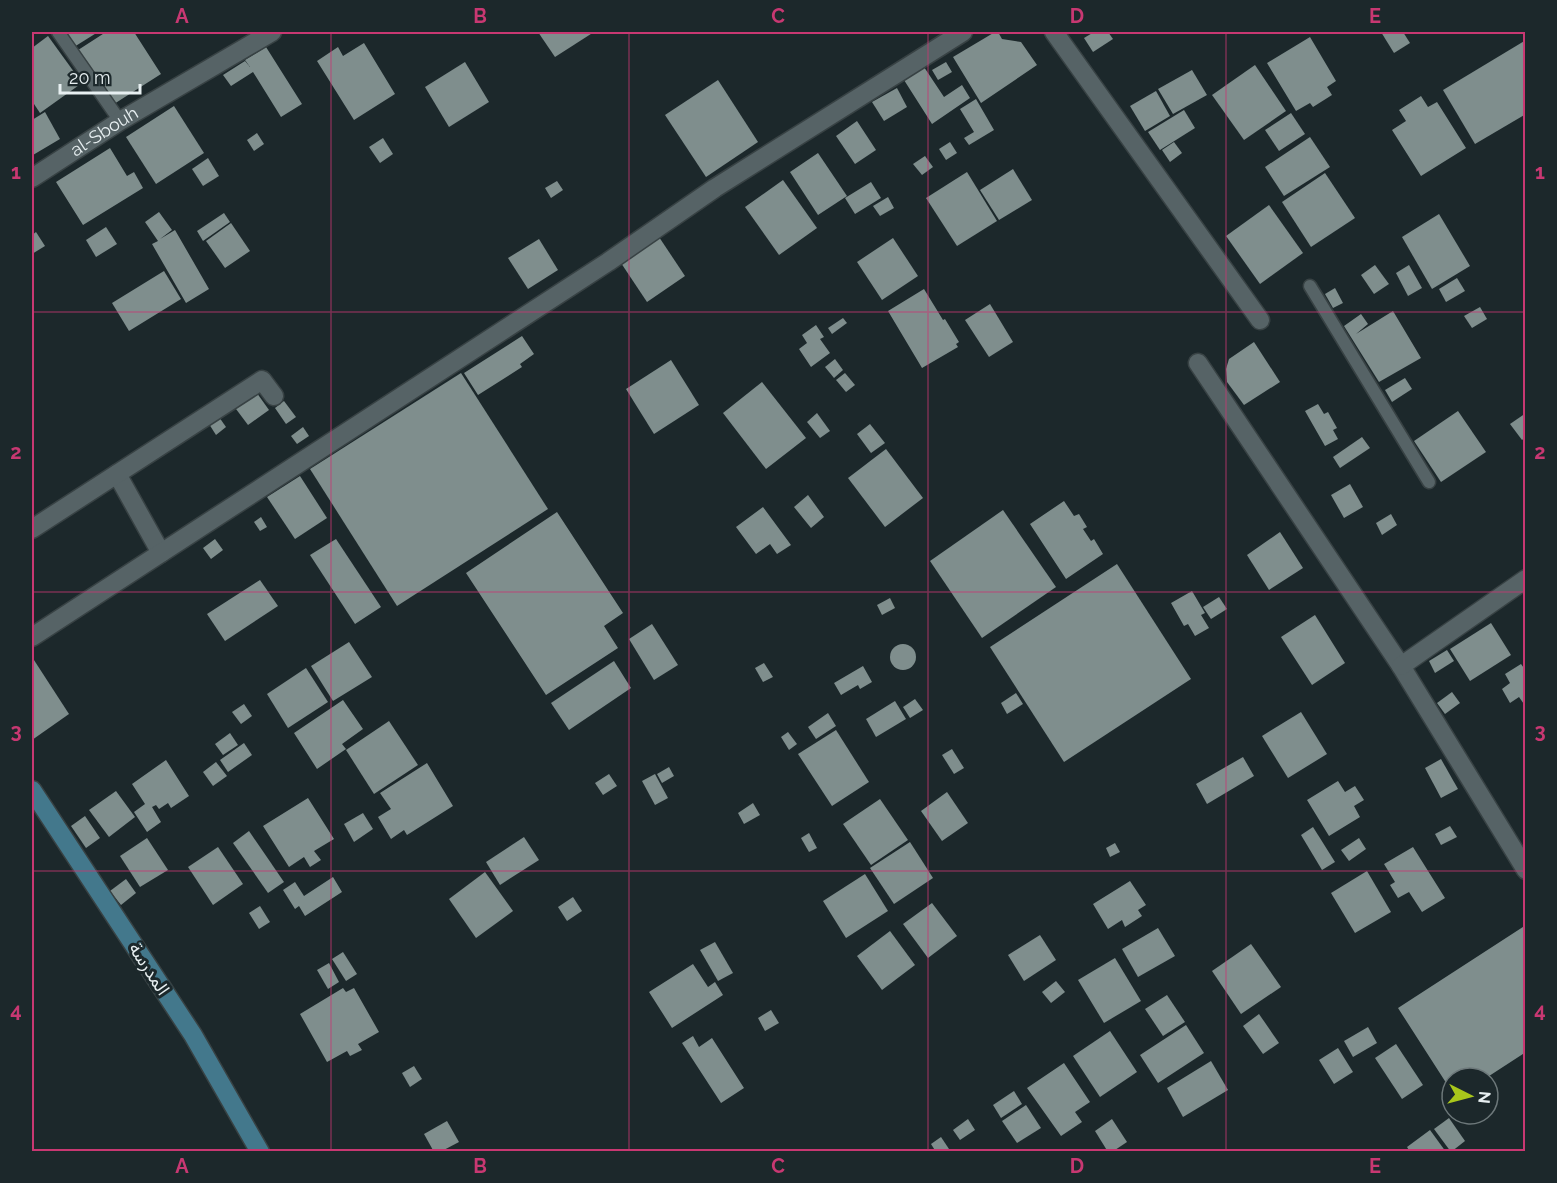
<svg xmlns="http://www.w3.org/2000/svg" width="1557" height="1183" font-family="Raleway,'Noto Sans Arabic',sans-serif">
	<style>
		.building { fill: #7f8e8d }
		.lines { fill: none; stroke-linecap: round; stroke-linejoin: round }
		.lane-casing { stroke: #384244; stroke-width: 15 }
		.street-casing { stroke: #384244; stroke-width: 21 }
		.secondary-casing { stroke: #384244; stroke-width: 21 }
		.lane { stroke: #566366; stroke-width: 12 }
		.street { stroke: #566366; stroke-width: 18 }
		.secondary { stroke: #43788c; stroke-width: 18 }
		.grid { fill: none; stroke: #c83872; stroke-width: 1.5; stroke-opacity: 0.55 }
		.labels { text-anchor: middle; stroke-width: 6; stroke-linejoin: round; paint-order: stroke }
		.street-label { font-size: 18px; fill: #e7eff1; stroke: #1c282b }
		.neatline { fill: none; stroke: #c83872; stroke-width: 2 }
		.grid-label { font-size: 20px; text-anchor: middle; font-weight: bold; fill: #c83872 }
	</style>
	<rect width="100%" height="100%" fill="#1c282b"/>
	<g class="building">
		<polygon points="64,32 98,32 74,47"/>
		<polygon points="106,32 134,32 161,74 114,104 98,78 94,81 75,52"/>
		<polygon points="538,32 594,32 555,57"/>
		<polygon points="995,32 998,32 1002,39 1021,42 1037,65 981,103 953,57"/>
		<polygon points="1094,32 1108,32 1113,39 1093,52 1084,38"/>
		<polygon points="1381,32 1403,32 1410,43 1394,53"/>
		<polygon points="48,36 82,83 40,113 32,101 32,48"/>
		<polygon points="1310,37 1336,81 1327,87 1332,95 1313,107 1310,103 1296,111 1267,63"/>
		<polygon points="1526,40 1526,114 1475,144 1443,90"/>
		<polygon points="364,43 395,94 354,120 317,61 338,47 343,56"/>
		<polygon points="266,47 302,104 281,117 253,72 231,86 223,75 245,61 250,67 245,60"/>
		<polygon points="465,62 489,102 449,127 425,87"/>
		<polygon points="946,62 952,72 938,80 932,70"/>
		<polygon points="1255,65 1286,111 1244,140 1212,95"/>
		<polygon points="924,67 944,97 962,85 970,98 932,124 904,80"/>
		<polygon points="1192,70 1207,95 1173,114 1158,89"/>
		<polygon points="718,80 758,142 706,177 665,115"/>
		<polygon points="897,88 907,107 884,121 872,102"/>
		<polygon points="1156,91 1170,116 1145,131 1130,106"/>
		<polygon points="1421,96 1428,107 1437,102 1466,148 1421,176 1392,130 1406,121 1399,110"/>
		<polygon points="976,99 994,130 969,145 964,138 974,132 960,109"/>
		<polygon points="174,106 204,153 156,184 126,137"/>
		<polygon points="1184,110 1195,128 1160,150 1148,132"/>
		<polygon points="45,112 60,139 33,155 32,120"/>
		<polygon points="1291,113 1305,134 1279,151 1265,130"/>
		<polygon points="857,121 876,150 855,164 836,136"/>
		<polygon points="257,133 264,144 254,151 247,140"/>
		<polygon points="1310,137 1330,167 1284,196 1265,167"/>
		<polygon points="383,138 393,154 380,163 369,147"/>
		<polygon points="950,142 957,153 946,160 939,149"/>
		<polygon points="1174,142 1182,153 1170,162 1162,150"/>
		<polygon points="110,148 127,176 134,172 143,188 83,225 56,182"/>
		<polygon points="818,153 847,196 818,215 790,172"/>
		<polygon points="925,156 933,167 922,175 913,164"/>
		<polygon points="208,158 219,176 203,186 192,169"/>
		<polygon points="1013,169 1032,200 999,220 980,190"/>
		<polygon points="967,172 997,221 957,246 926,198"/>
		<polygon points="1325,173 1355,218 1311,247 1282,202"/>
		<polygon points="783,180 817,228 779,255 745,207"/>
		<polygon points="557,181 563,190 551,198 545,188"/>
		<polygon points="871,182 881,198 855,214 845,198"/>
		<polygon points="888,197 894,208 880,216 873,206"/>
		<polygon points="1269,205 1303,253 1260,284 1226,236"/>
		<polygon points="159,212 172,230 160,239 175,230 209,289 186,303 152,244 158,241 145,222"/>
		<polygon points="224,213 230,222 203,241 197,231"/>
		<polygon points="1439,214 1470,266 1432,289 1402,237"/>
		<polygon points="231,223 250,251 225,268 206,241"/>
		<polygon points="106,227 117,244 96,257 86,240"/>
		<polygon points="36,232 45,246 32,254 32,235"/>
		<polygon points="659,237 685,276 647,302 621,263"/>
		<polygon points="893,238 918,276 882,300 857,262"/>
		<polygon points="539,239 558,270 528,289 508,258"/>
		<polygon points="1375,265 1389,284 1374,294 1361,275"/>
		<polygon points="1409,265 1422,288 1408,296 1396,273"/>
		<polygon points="164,271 181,299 129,331 112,303"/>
		<polygon points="1457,278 1465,291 1446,302 1439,289"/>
		<polygon points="1335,288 1343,303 1333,308 1325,294"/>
		<polygon points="924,289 943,320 945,319 959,342 956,344 958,347 922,368 888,311"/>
		<polygon points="990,304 1013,342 989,357 965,320"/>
		<polygon points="1480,307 1487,319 1472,328 1464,316"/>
		<polygon points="1393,311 1421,358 1379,382 1344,326 1361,314 1368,324 1356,334"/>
		<polygon points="843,318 847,323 832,334 828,328"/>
		<polygon points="816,325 824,337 820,339 830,353 811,367 799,349 807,343 802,335"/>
		<polygon points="522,336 534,354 520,364 522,367 478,395 464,373"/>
		<polygon points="1254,342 1280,382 1244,405 1227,382 1226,369 1229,359"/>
		<polygon points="835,359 843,370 834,378 825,367"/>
		<polygon points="671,360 699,405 654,434 626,389"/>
		<polygon points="461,373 548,509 397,606 310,469"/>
		<polygon points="845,373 855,385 846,392 836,380"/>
		<polygon points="1405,378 1412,389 1392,402 1385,390"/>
		<polygon points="762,382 806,438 766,469 723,413"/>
		<polygon points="254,389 269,410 248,425 233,405"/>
		<polygon points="284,401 296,417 286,424 275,408"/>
		<polygon points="1318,404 1324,414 1328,412 1337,428 1333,430 1338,439 1325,446 1305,411"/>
		<polygon points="1458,411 1486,452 1441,482 1414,441"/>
		<polygon points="817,413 830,431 820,438 807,422"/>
		<polygon points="1526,413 1526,437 1522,440 1510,424"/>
		<polygon points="219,417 226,427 216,435 209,424"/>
		<polygon points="870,424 885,443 871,453 857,434"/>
		<polygon points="303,427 309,436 297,444 291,436"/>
		<polygon points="1362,437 1370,448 1340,468 1333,457"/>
		<polygon points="886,449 923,498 885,527 848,478"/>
		<polygon points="300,476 327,518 295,539 267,497"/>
		<polygon points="1350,484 1363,507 1344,518 1331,495"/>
		<polygon points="808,495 824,517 811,528 794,507"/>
		<polygon points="1064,501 1074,516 1079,514 1087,527 1083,529 1091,541 1094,539 1103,554 1066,579 1030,524"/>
		<polygon points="763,507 791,545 777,554 770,544 756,554 736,527"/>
		<polygon points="1003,510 1056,587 982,638 930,561"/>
		<polygon points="557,512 623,613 604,626 618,648 546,695 466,573"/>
		<polygon points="1391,514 1397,525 1382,535 1376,523"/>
		<polygon points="261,517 267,527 260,531 254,522"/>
		<polygon points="1280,532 1303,568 1269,590 1247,555"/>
		<polygon points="215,539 223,550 211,559 203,548"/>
		<polygon points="336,539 381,607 355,624 310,555"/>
		<polygon points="1117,564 1191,679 1064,762 990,647"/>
		<polygon points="260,580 278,606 225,641 207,614"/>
		<polygon points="1192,591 1205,613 1201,615 1209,628 1195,636 1188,624 1184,626 1171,603"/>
		<polygon points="1219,597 1227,609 1211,619 1203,607"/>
		<polygon points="890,598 895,608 882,615 877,605"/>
		<polygon points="1315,615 1345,663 1312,685 1281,637"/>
		<polygon points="1491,623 1511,655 1470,681 1450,649"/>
		<polygon points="652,624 678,665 654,680 629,639"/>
		<polygon points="349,642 372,677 333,701 311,666"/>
		<circle cx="903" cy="657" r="13"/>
		<polygon points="1447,650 1454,661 1435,673 1429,661"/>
		<polygon points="32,657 69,714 32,740"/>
		<polygon points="614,661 631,688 569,730 551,703"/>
		<polygon points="764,663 773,677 763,682 755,668"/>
		<polygon points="1521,664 1526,671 1526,707 1519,697 1510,703 1502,689 1510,683 1505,674"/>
		<polygon points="863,666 872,682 860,689 858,685 841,695 834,683"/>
		<polygon points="306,668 328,702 288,728 267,694"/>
		<polygon points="1452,692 1460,703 1445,714 1437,703"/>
		<polygon points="1016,693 1023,704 1007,714 1001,703"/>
		<polygon points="915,699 923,710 910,718 903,707"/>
		<polygon points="343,700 363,729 342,744 346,749 317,769 294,733"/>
		<polygon points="895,701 906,719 876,737 866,719"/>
		<polygon points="244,704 252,716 241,724 232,712"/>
		<polygon points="1301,712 1327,754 1288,778 1262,736"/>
		<polygon points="828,713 836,726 816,739 808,727"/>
		<polygon points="389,721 418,765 374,794 346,750"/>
		<polygon points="836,730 869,782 832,806 798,754"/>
		<polygon points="788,732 797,744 789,750 781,737"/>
		<polygon points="230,733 238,745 223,755 215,744"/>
		<polygon points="244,743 252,755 228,772 220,760"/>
		<polygon points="952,749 964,768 954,774 942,755"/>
		<polygon points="1243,757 1254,776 1207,804 1196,784"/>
		<polygon points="1441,759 1458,789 1441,798 1425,768"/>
		<polygon points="166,760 189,796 171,808 168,803 159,809 156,805 152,807 161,822 147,832 134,812 145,804 132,784"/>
		<polygon points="216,762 227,776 213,786 203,772"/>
		<polygon points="427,763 453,806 407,835 404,830 391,839 378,817 391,809 380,793"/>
		<polygon points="669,767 674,776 662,783 657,774"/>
		<polygon points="609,774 617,786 603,795 595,783"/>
		<polygon points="655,774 668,798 655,805 642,781"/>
		<polygon points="1338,781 1345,792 1355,786 1364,800 1354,806 1360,817 1329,836 1307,800"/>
		<polygon points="116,791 135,817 109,837 89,810"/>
		<polygon points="947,792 968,823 942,841 921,811"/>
		<polygon points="308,798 334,839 314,851 321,860 310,867 304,857 289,867 263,826"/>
		<polygon points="880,799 908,840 871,865 843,824"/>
		<polygon points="753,803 760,815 744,824 738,813"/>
		<polygon points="363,813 373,829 354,842 344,824"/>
		<polygon points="85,816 100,838 86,848 71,826"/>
		<polygon points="1450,826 1457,837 1441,845 1435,834"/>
		<polygon points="1313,827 1335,862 1322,870 1301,835"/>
		<polygon points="249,831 284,882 268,893 233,843"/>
		<polygon points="809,833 817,848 809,852 801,838"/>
		<polygon points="524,837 539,860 500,885 486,862"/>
		<polygon points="147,838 168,870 140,887 120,856"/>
		<polygon points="1359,838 1366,849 1349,861 1341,850"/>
		<polygon points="910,842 933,878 894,904 870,868"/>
		<polygon points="1115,843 1120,852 1110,857 1106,848"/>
		<polygon points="218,847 243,884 213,905 188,867"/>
		<polygon points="1413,847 1445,898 1422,912 1409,892 1398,898 1390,885 1395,882 1384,864"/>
		<polygon points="1367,871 1391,912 1355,933 1331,893"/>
		<polygon points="485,872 513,911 476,938 449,899"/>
		<polygon points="865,874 888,911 846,938 823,901"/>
		<polygon points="333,877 342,892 305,916 299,906 295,909 283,890 295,882 304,896"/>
		<polygon points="126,879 136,893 121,905 110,891"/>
		<polygon points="1130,881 1146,905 1138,910 1142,916 1125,927 1122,920 1108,929 1093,904"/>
		<polygon points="573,897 582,911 567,921 558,907"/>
		<polygon points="932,903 957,936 928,958 903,924"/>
		<polygon points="260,906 270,922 259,929 249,913"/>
		<polygon points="1526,925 1526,1052 1486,1078 1452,1078 1452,1092 1398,1008"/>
		<polygon points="1158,928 1175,956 1138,977 1122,949"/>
		<polygon points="890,931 915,965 882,990 857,956"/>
		<polygon points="1040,935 1056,960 1024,981 1008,955"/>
		<polygon points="715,942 733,973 718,981 700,950"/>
		<polygon points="1251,944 1281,987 1241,1014 1212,971"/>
		<polygon points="343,952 357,974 346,981 332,959"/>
		<polygon points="1115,958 1141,1001 1104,1023 1078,980"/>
		<polygon points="329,963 339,982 328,989 317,970"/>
		<polygon points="693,964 708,987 715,982 723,995 672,1028 649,992"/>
		<polygon points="1056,981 1065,992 1051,1003 1042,992"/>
		<polygon points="343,988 346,992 354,988 379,1032 358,1044 362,1050 350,1056 347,1051 327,1062 300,1014"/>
		<polygon points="1167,995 1185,1022 1163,1036 1145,1009"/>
		<polygon points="771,1010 779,1023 765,1031 758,1018"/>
		<polygon points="1259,1014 1279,1043 1263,1054 1243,1026"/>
		<polygon points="1186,1025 1204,1053 1158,1083 1140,1055"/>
		<polygon points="1368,1027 1377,1043 1353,1057 1344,1041"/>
		<polygon points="1110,1031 1137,1072 1100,1097 1073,1056"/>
		<polygon points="693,1036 699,1047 712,1038 744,1088 721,1103 682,1043"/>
		<polygon points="1396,1044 1423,1085 1402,1099 1375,1058"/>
		<polygon points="1338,1048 1353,1072 1334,1084 1319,1060"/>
		<polygon points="1211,1061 1228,1090 1183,1117 1167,1088"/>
		<polygon points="1064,1063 1090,1102 1075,1112 1082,1122 1061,1136 1027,1088"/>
		<polygon points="414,1066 422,1079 410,1087 402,1073"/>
		<polygon points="1014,1091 1022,1104 1001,1118 993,1105"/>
		<polygon points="1026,1105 1041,1128 1017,1143 1002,1121"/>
		<polygon points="1449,1118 1465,1141 1451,1152 1434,1129"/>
		<polygon points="968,1119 975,1130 960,1140 953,1130"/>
		<polygon points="1112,1119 1127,1142 1112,1152 1108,1152 1095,1131"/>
		<polygon points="447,1121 459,1142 440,1152 434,1152 424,1134"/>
		<polygon points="1430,1130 1446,1152 1410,1152 1407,1147"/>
		<polygon points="941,1137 951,1152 936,1152 931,1144"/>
	</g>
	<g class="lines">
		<defs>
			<g id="lane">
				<polyline points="58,32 120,121"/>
				<polyline points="1310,286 1429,482"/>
			</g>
			<g id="street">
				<polyline points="1054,32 1260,320"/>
				<path id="s1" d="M32 178 120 121 272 32"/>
				<polyline points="1198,363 1401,666 1526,870"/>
				<polyline points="117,474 161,553"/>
				<polyline points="32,529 262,380 274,396"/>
				<polyline points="32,637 608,262 715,188 963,32"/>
				<polyline points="1401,666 1526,579"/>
			</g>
			<polyline id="secondary" points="32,790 193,1035 260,1152"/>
		</defs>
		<use href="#lane" class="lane-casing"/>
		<use href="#street" class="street-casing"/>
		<use href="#secondary" class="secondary-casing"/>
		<use href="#lane" class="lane"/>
		<use href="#street" class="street"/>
		<use href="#secondary" class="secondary"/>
	</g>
	<path class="grid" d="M331 32V1152M629 32V1152M928 32V1152M1226 32V1152M32 312H1526M32 592H1526M32 871H1526"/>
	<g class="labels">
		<g class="street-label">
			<text dy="6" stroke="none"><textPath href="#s1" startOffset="86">al-Sbouh</textPath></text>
			<text transform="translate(149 969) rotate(57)" y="6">المدرسة</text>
		</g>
	</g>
	<rect width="1557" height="1183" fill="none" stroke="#1c282b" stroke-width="66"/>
	<g transform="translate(1470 1096) rotate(96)"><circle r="28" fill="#1c282b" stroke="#6d787a" stroke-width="1.5"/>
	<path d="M0-4.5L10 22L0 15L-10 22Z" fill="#a9c71b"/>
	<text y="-9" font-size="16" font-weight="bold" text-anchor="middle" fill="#e7eff1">N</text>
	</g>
	<path d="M60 84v9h80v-9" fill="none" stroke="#e7eff1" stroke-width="3"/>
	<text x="69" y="84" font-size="18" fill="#e7eff1" stroke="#1c282b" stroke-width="4.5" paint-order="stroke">20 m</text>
	<rect x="33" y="33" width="1491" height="1117" class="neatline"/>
	<g class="grid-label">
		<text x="182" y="23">A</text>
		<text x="480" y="23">B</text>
		<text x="778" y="23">C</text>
		<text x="1077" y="23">D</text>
		<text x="1375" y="23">E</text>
		<text x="16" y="179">1</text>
		<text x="1540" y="179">1</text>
		<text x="16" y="459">2</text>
		<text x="1540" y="459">2</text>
		<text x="16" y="738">3</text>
		<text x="1540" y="738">3</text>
		<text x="16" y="1017">4</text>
		<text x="1540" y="1017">4</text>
		<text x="182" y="1173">A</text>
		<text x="480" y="1173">B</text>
		<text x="778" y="1173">C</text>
		<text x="1077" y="1173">D</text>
		<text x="1375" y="1173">E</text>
	</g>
</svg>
